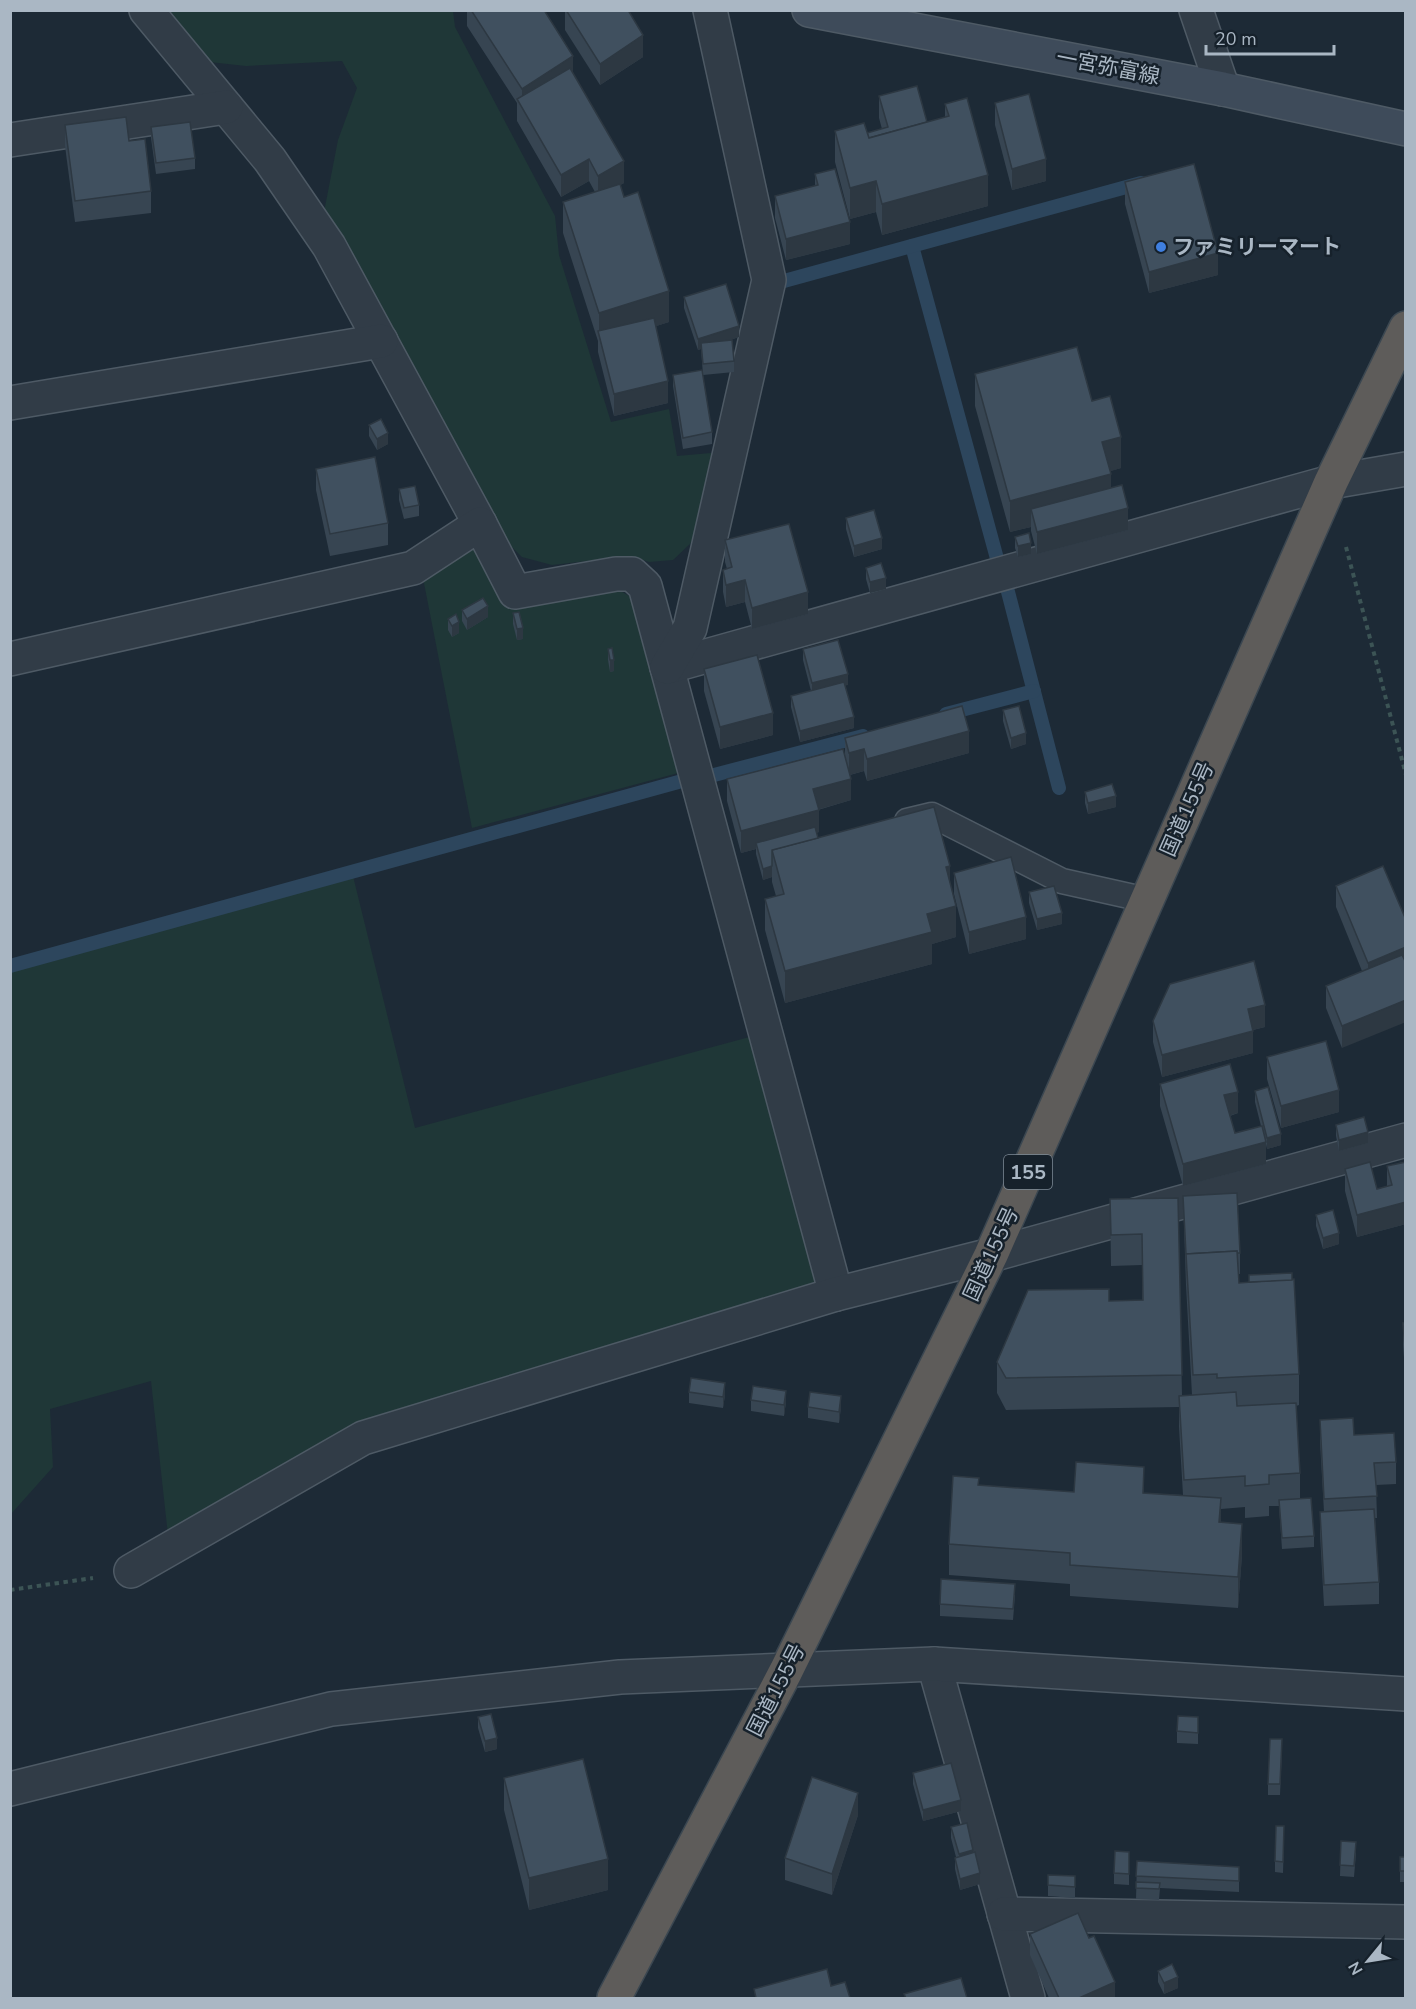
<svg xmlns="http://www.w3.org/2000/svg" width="1416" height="2009" font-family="'Nunito Sans','Noto Sans JP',sans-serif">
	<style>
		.green { fill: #1f3737 }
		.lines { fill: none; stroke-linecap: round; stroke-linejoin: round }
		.stream { stroke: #2d465d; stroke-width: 14 }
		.service-casing { stroke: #4e5a65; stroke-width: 27 }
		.minor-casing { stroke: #4e5a65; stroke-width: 36 }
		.tertiary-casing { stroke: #4e5a65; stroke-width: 36 }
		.secondary-casing { stroke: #4e5a65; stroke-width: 36 }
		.trunk-casing { stroke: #3b4751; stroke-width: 36 }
		.path { stroke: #3c5455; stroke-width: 4; stroke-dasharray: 4.5 4.5; stroke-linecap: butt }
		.service { stroke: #313c47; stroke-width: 24 }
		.minor { stroke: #313c47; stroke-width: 33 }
		.tertiary { stroke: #313c47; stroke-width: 33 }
		.secondary { stroke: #3e4b5a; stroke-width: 33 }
		.trunk { stroke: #5e5c5a; stroke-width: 33 }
		.wall { fill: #374552 }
		.shaded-wall { fill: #2d3842 }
		.building { fill: #40505f; stroke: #2d3842; stroke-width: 1.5 }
		.shop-dot { fill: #3f7fe0; stroke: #16212b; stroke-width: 2 }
		.labels { text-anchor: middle; stroke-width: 5; stroke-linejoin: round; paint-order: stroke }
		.shield { fill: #16212b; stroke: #7e8a96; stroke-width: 1.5 }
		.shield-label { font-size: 20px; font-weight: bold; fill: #aab7c4 }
		.street-label { font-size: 21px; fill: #aab7c4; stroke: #16212b }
		.poi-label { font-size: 21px; font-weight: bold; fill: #aab7c4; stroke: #16212b; text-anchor: start }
	</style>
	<rect width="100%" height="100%" fill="#1d2a36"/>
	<g class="green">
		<polygon points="161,11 453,11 455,27 555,216 559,255 611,422 669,409 677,456 722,452 693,541 673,560 649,562 631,556 552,565 522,557 494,529 324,212 338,140 357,88 342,61 246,66 200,61"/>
		<polygon points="476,537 510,607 617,589 636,600 682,772 472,828 422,573"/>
		<polygon points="352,872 415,1128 753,1036 823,1287 361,1427 168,1535 151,1381 50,1409 53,1467 11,1514 11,966"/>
	</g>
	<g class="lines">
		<g class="stream">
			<polyline points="912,246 999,566"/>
			<polyline points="784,281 1141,183"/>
			<polyline points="1007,588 1059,788"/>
			<polyline points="946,714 1034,691"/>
			<polyline points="714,775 863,736"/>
			<polyline points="10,966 682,781"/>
		</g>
		<defs>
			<polyline id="service" points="907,821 932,815 1062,881 1147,900"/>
			<g id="minor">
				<polyline points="146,10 270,160 329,246 480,524"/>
				<polyline points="1196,10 1223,89"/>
				<polyline points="10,140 226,107"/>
				<polyline points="10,403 381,341"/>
				<polyline points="10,659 413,568 480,524 515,592 616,574 632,574 645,586 836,1294"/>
				<polyline points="667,667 1331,482 1406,469"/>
				<polyline points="667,667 690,628 769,280 710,10"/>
				<polyline points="131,1571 363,1438 836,1294 991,1255 1406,1140"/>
				<polyline points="934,1664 1028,1998"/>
				<polyline points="1004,1914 1406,1922"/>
			</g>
			<polyline id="tertiary" points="10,1789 331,1709 620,1677 934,1664 1406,1694"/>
			<polyline id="secondary" points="809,10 1223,89 1406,129"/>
			<polyline id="trunk" points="614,1998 786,1671 991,1255 1331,482 1406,328"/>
		</defs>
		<use href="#service" class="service-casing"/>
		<use href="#minor" class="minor-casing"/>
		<use href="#tertiary" class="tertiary-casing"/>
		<use href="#secondary" class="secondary-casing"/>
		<use href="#trunk" class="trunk-casing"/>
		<g class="path">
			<polyline points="1346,547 1406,775"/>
			<polyline points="10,1590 93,1578"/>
		</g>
		<use href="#service" class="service"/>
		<use href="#minor" class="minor"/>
		<use href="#tertiary" class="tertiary"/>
		<use href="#secondary" class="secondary"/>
		<use href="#trunk" class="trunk"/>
	</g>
	<g class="wall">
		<polygon points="467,10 547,10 545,12 624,183 620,185 669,322 656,326 668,403 614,416 598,352 598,341 563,233 563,202 595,192 589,181 561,197 517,121 517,103 467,26"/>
		<polygon points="565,10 628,10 643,57 600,85 565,30"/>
		<polygon points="879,96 927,122 945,117 945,104 988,206 882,235 876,212 850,219 835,162 835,131 867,133 882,129 879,118"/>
		<polygon points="995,103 1046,181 1012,190 995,125"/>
		<polygon points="65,125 129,141 151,191 151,213 75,222 65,146"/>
		<polygon points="151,127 195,158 195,169 156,174 151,138"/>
		<polygon points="815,174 850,244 786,260 775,218 775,196 815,186"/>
		<polygon points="1125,182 1218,275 1149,293 1125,204"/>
		<polygon points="684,297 739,337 730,340 734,361 734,372 703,375 701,349 698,350 684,308"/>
		<polygon points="975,374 1092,401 1121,468 1110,471 1111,488 1128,530 1037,554 1031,531 1031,527 1010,532 975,406"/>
		<polygon points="673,375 712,432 712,444 683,449 673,386"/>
		<polygon points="369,425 388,444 377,450 369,436"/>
		<polygon points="316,469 388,523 388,545 330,556 316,490"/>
		<polygon points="399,489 419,505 419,516 404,519 399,500"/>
		<polygon points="846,518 882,549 854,557 846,529"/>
		<polygon points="1015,537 1031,554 1018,557 1015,548"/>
		<polygon points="725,540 808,614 752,629 745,602 726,607 723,592 723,570 727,569 725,562"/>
		<polygon points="866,568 886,589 870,593 866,579"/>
		<polygon points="462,610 488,617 467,630 462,621"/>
		<polygon points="513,613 523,639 517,640 513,624"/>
		<polygon points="448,619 459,633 452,637 448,630"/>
		<polygon points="608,649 614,671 610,672 608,660"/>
		<polygon points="803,649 848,685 845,685 854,728 800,742 791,707 791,696 811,691 803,660"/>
		<polygon points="704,669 773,735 720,749 704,691"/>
		<polygon points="1003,710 1026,744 1011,749 1003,721"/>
		<polygon points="845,738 969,753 867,781 864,771 850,775 851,800 818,810 819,832 816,833 818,838 950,884 956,937 932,944 932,964 785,1003 765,930 765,899 776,896 772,882 772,877 763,880 756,854 756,849 741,853 727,801 727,779 845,756"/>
		<polygon points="1085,792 1116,807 1088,814 1085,803"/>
		<polygon points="954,873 1026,939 969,954 954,894"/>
		<polygon points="1336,886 1406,920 1342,1048 1326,1008 1326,986 1362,971 1336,907"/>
		<polygon points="1029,892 1062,924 1037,930 1029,903"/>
		<polygon points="1153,1021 1265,1027 1253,1030 1253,1053 1162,1077 1153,1042"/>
		<polygon points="1267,1057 1339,1112 1281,1128 1267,1079"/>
		<polygon points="1160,1084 1238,1113 1230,1116 1235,1133 1261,1126 1255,1102 1255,1091 1281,1145 1267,1149 1266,1144 1266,1164 1183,1186 1160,1106"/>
		<polygon points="1336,1125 1368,1143 1339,1151 1336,1136"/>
		<polygon points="1387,1166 1406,1224 1357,1237 1345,1191 1345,1169 1377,1189 1387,1186"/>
		<polygon points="1183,1196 1240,1253 1240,1274 1238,1274 1239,1283 1299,1374 1299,1405 1296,1406 1300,1473 1300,1499 1314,1536 1314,1547 1282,1549 1279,1506 1269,1506 1269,1516 1245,1518 1245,1507 1221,1509 1221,1522 1242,1555 1238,1608 1070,1596 1070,1584 949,1575 949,1544 979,1485 1074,1492 1144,1493 1183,1495 1179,1427 1179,1407 1006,1410 997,1393 997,1362 1109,1301 1142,1300 1142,1265 1111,1266 1110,1199 1178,1198 1182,1396 1192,1395 1186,1285"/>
		<polygon points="1316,1215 1339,1244 1323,1249 1316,1226"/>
		<polygon points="1403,1323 1406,1323 1406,1384 1403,1345"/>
		<polygon points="689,1392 725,1395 723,1408 689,1403"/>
		<polygon points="751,1400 786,1402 784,1416 751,1411"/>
		<polygon points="808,1407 841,1407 839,1423 808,1418"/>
		<polygon points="1320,1420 1354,1435 1396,1462 1396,1484 1376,1485 1377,1518 1375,1518 1379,1582 1379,1604 1324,1606 1320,1534 1320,1512 1324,1512 1320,1442"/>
		<polygon points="1015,1595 1013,1620 940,1616 940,1604"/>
		<polygon points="478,1717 497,1749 485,1752 478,1728"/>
		<polygon points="1198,1717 1198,1744 1177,1743 1177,1731"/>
		<polygon points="1282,1750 1280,1795 1268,1795 1268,1784"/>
		<polygon points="913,1773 961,1811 923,1821 913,1784"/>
		<polygon points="504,1778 608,1890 529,1910 504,1810"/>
		<polygon points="858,1815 832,1895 785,1880 785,1858"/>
		<polygon points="951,1827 973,1853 980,1884 960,1890 955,1869 955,1858 956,1857 951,1838"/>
		<polygon points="1284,1838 1283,1873 1275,1872 1275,1861"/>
		<polygon points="1341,1841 1356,1853 1354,1877 1340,1876"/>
		<polygon points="1129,1852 1129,1885 1114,1884 1114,1873"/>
		<rect x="1400" y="1857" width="6" height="25"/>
		<polygon points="1137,1861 1239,1878 1239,1892 1160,1888 1159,1900 1136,1899"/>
		<polygon points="1048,1875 1075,1876 1075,1898 1048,1896"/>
		<polygon points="1030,1934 1115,1998 1049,1998 1030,1955"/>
		<polygon points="1158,1971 1178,1988 1164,1994 1158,1982"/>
	</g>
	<g class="shaded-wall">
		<polygon points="643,35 643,57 600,85 600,64"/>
		<polygon points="573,56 573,78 522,108 522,89"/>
		<polygon points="589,159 589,181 561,197 561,175"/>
		<polygon points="1046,159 1046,181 1012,190 1012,169"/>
		<polygon points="624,161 624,183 598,198 598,176"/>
		<polygon points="988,175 988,206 882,235 882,204"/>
		<polygon points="876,181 876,212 850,219 850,188"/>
		<polygon points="850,222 850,244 786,260 786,239"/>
		<polygon points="1218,253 1218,275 1149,293 1149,272"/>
		<polygon points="669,291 669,322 601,344 599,335 599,313"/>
		<polygon points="739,326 739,337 702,349 701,343 701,349 698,350 698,339"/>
		<polygon points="668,381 668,403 614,416 614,394"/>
		<polygon points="388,433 388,444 377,450 377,439"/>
		<polygon points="1121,437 1121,468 1102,474 1102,442"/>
		<polygon points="1111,474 1111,506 1031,509 1031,527 1010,532 1010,501"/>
		<polygon points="1128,508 1128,530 1037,554 1037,532"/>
		<polygon points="882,538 882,549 854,557 854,546"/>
		<polygon points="1031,543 1031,554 1018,557 1018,546"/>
		<polygon points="886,578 886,589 870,593 870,582"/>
		<polygon points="745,580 745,602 726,607 726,585"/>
		<polygon points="808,592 808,614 752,629 752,608"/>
		<polygon points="488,606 488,617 467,630 467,619"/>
		<polygon points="459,622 459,633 452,637 452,626"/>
		<polygon points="523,628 523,639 517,640 517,629"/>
		<polygon points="610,660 614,660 614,671 610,672"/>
		<polygon points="848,674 848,685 812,694 812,683"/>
		<polygon points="773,713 773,735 720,749 720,727"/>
		<polygon points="854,717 854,728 800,742 800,731"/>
		<polygon points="969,731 969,753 867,781 867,759"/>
		<polygon points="1026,733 1026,744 1011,749 1011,738"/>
		<polygon points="864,749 864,771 849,775 849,753"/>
		<polygon points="851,779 851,800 813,811 813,789"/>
		<polygon points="1116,796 1116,807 1088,814 1088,803"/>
		<polygon points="819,810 819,832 757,848 756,843 756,849 741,853 741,831"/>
		<polygon points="772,866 772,877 763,880 763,869"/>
		<polygon points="950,866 950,898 946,867"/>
		<polygon points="956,906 956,937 932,944 932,964 785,1003 785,971 927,914"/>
		<polygon points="1062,913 1062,924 1037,930 1037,919"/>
		<polygon points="1026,917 1026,939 969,954 969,932"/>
		<polygon points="1406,947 1406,969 1368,985 1368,963"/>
		<polygon points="1406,1000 1406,1022 1342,1048 1342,1026"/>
		<polygon points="1265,1005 1265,1027 1248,1031 1248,1009"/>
		<polygon points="1253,1031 1253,1053 1162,1077 1162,1055"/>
		<polygon points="1339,1090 1339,1112 1281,1128 1281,1106"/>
		<polygon points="1238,1092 1238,1113 1224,1117 1224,1095"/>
		<polygon points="1368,1132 1368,1143 1339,1151 1339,1140"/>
		<polygon points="1281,1134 1281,1145 1267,1149 1267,1138"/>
		<polygon points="1266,1142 1266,1164 1183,1186 1183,1164"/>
		<polygon points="1406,1202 1406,1224 1357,1237 1357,1215"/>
		<polygon points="1339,1233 1339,1244 1323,1249 1323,1238"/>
		<polygon points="725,1383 725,1395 723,1408 723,1397"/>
		<polygon points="786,1391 786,1402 784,1416 784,1405"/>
		<polygon points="841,1396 841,1407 839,1423 839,1412"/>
		<polygon points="1144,1467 1144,1499 1143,1493"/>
		<polygon points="1221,1498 1221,1530 1219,1522"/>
		<polygon points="1242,1524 1242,1555 1238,1608 1238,1577"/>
		<polygon points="497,1738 497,1749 485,1752 485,1741"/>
		<polygon points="858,1793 858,1815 832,1895 832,1874"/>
		<polygon points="961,1800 961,1811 923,1821 923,1810"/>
		<polygon points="973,1850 973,1861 959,1865 959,1854"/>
		<polygon points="608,1859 608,1890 529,1910 529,1878"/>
		<polygon points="980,1873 980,1884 960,1890 960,1879"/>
		<polygon points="1178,1977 1178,1988 1164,1994 1164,1983"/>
		<polygon points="1115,1982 1115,1998 1079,1998"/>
	</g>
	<g class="building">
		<polygon points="471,10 544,10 573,56 522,89"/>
		<polygon points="566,10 628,10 643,35 600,64"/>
		<polygon points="570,68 624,161 598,176 589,159 561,175 517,99"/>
		<polygon points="917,86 927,122 869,138 867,133 888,127 879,96"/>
		<polygon points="1029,94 1046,159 1012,169 995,103"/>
		<polygon points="967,98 988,175 882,204 876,181 850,188 835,131 864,123 869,138 949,116 945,104"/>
		<polygon points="126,117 129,141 145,139 151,191 75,201 65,125"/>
		<polygon points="190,122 195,158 156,163 151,127"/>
		<polygon points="1194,164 1218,253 1149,272 1125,182"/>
		<polygon points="835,169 850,222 786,239 775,196 818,185 815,174"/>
		<polygon points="620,184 624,197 638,192 669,291 599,313 563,202"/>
		<polygon points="726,284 739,326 698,339 684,297"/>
		<polygon points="654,318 668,381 614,394 598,331"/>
		<polygon points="732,340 734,361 703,364 701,343"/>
		<polygon points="1077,347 1092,401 1110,396 1121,437 1102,442 1111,474 1010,501 975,374"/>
		<polygon points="702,370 712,432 683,438 673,375"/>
		<polygon points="381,419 388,433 377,439 369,425"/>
		<polygon points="375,457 388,523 330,534 316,469"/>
		<polygon points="1122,485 1128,508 1037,532 1031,509"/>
		<polygon points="415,486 419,505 404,508 399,489"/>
		<polygon points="874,510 882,538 854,546 846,518"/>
		<polygon points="789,524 808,592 752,608 745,580 726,585 723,570 732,567 725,540"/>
		<polygon points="1029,533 1031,543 1018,546 1015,537"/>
		<polygon points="881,563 886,578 870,582 866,568"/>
		<polygon points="483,598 488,606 467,619 462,610"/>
		<polygon points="519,612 523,628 517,629 513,613"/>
		<polygon points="456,614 459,622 452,626 448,619"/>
		<polygon points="838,640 848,674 812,683 803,649"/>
		<polygon points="612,648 614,660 610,660 608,649"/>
		<polygon points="757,655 773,713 720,727 704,669"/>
		<polygon points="844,682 854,717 800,731 791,696"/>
		<polygon points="962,706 969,731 867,759 864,749 849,753 845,738"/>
		<polygon points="1019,706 1026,733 1011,738 1003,710"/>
		<polygon points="843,749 851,779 813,789 819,810 741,831 727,779"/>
		<polygon points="1112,784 1116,796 1088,803 1085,792"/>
		<polygon points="934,807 950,866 946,867 956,906 927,914 932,932 785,971 765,899 784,894 772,850"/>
		<polygon points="815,827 818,838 772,850 772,866 763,869 756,843"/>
		<polygon points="1011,857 1026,917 969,932 954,873"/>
		<polygon points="1383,866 1406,920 1406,947 1368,963 1336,886"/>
		<polygon points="1054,886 1062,913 1037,919 1029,892"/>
		<polygon points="1402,955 1406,963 1406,1000 1342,1026 1326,986"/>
		<polygon points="1254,961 1265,1005 1248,1009 1253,1031 1162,1055 1153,1021 1170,984"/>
		<polygon points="1326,1041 1339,1090 1281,1106 1267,1057"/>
		<polygon points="1230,1064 1238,1092 1224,1095 1235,1133 1262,1126 1266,1142 1183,1164 1160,1084"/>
		<polygon points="1268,1087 1281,1134 1267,1138 1255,1091"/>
		<polygon points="1364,1117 1368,1132 1339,1140 1336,1125"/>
		<polygon points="1370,1162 1377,1189 1392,1185 1387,1166 1406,1162 1406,1202 1357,1215 1345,1169"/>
		<polygon points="1237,1193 1240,1253 1237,1253 1237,1251 1186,1254 1183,1196"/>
		<polygon points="1178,1198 1182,1375 1006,1378 997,1362 1028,1290 1109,1289 1109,1301 1143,1300 1142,1234 1111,1235 1110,1199"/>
		<polygon points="1333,1210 1339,1233 1323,1238 1316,1215"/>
		<polygon points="1237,1251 1239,1283 1294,1279 1299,1374 1217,1378 1217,1374 1193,1375 1186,1254"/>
		<polygon points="1292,1273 1292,1280 1249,1282 1249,1275"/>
		<polygon points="1403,1323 1406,1323 1406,1363"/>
		<polygon points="691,1378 725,1383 723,1397 689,1392"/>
		<polygon points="753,1386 786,1391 784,1405 751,1400"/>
		<polygon points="810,1392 841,1396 839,1412 808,1407"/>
		<polygon points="1236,1392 1237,1406 1296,1403 1300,1473 1269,1475 1269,1484 1245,1486 1245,1476 1184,1480 1179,1396"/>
		<polygon points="1353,1418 1354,1435 1394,1433 1396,1462 1374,1463 1377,1496 1324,1499 1320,1420"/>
		<polygon points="1076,1462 1144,1467 1143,1493 1221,1498 1219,1522 1242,1524 1238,1577 1070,1565 1070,1553 949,1544 953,1476 979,1478 978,1485 1074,1492"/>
		<polygon points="1311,1498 1314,1536 1282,1538 1279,1500"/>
		<polygon points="1374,1509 1379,1582 1324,1585 1320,1512"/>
		<polygon points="941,1579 1015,1584 1013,1609 940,1604"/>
		<polygon points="491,1714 497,1738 485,1741 478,1717"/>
		<polygon points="1178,1716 1198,1717 1198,1733 1177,1731"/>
		<polygon points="1270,1739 1282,1739 1280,1784 1268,1784"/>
		<polygon points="583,1759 608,1859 529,1878 504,1778"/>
		<polygon points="951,1763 961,1800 923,1810 913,1773"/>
		<polygon points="812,1777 858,1793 832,1874 785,1858"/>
		<polygon points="967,1823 973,1850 959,1854 951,1827"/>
		<polygon points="1276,1826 1284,1826 1283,1862 1275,1861"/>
		<polygon points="1341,1841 1356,1842 1354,1866 1340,1865"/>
		<polygon points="1115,1851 1129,1852 1129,1874 1114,1873"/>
		<polygon points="975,1852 980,1873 960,1879 955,1858"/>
		<rect x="1400" y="1857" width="6" height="14"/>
		<polygon points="1137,1861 1239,1867 1239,1881 1136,1876"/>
		<polygon points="1048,1875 1075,1876 1075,1887 1048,1885"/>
		<polygon points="1136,1882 1160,1883 1159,1889 1136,1888"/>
		<polygon points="1078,1913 1089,1938 1094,1936 1115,1982 1079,1998 1059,1998 1030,1934"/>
		<polygon points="1172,1964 1178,1977 1164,1983 1158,1971"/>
		<polygon points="827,1969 831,1986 845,1982 850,1998 756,1998 754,1989"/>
		<polygon points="961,1978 967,1998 906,1998 904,1994"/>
	</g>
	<circle class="shop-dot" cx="1161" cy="247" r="6"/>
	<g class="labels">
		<rect class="shield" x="1004" y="1155" width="48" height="34" rx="4.5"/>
		<g class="shield-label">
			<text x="1028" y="1179">155</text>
		</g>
		<g class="street-label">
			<text transform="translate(1108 67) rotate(11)" y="7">一宮弥富線</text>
			<text transform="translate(1187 809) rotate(-66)" y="7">国道155号</text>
			<text transform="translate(991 1254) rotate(-65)" y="7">国道155号</text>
			<text transform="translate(776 1690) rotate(-63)" y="7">国道155号</text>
		</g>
		<g class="poi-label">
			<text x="1173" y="254">ファミリーマート</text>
		</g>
	</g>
	<rect width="1416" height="2009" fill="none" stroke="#aab7c4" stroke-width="24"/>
	<g transform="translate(1368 1961) rotate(240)" stroke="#16212b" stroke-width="4.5" paint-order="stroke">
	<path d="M0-4.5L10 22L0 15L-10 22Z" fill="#aab7c4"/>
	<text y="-9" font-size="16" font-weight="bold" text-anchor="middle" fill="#aab7c4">N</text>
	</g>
	<path d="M1206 45v9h128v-9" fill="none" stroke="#aab7c4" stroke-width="3"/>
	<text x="1215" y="45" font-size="18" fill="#aab7c4" stroke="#16212b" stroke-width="4.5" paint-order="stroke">20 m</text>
</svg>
